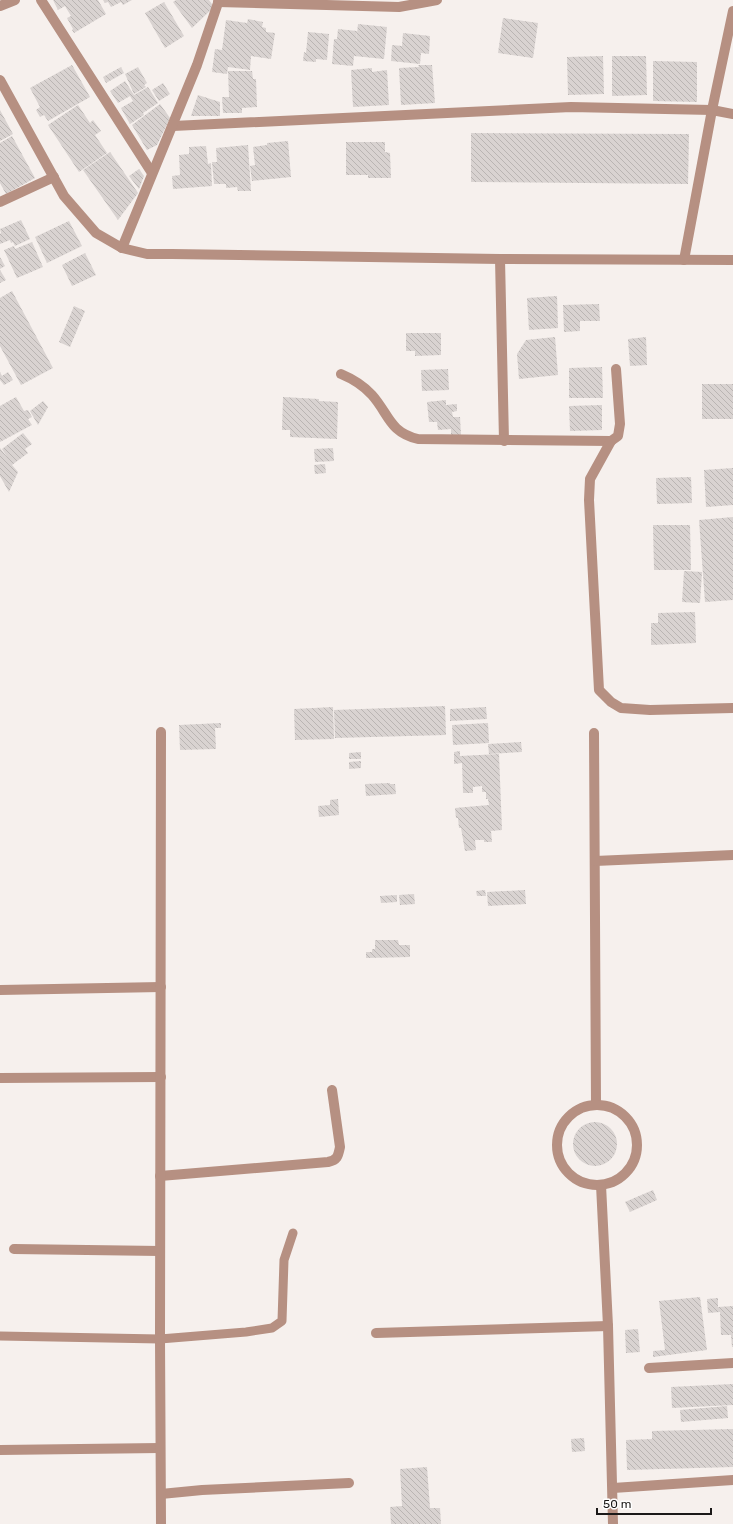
<svg xmlns="http://www.w3.org/2000/svg" width="733" height="1524" font-family="Rubik,sans-serif">
	<style>
		.building { fill: url(#building-back-hatch) }
		.lines { fill: none; stroke-linecap: round; stroke-linejoin: round }
		.lane { stroke: #b69082; stroke-width: 9 }
		.street { stroke: #b69082; stroke-width: 10 }
	</style>
	<defs>
		<pattern id="building-back-hatch" width="6" height="6" patternUnits="userSpaceOnUse"><rect width="6" height="6" fill="#d9d3d1"/><path d="M-1 5l2 2M0 0l6 6M5-1l2 2" fill="none" stroke="#bab5b3"/></pattern>
	</defs>
	<rect width="100%" height="100%" fill="#f6f0ed"/>
	<g class="building">
		<polygon points="53,0 98,0 106,14 74,33 72,30 73,29 67,18 71,16 65,6 58,10"/>
		<polygon points="103,0 132,0 123,5 121,2 111,7 108,2 105,3"/>
		<polygon points="176,0 209,0 214,7 192,28 173,2"/>
		<polygon points="164,2 184,36 165,48 145,13"/>
		<polygon points="503,18 538,23 533,58 498,53"/>
		<polygon points="248,19 263,22 262,27 266,28 266,32 275,33 271,59 251,56 250,70 228,67 227,74 212,72 215,49 222,50 226,20 247,23"/>
		<polygon points="358,24 387,27 384,59 354,56 353,66 332,64 334,39 337,39 338,29 357,31 356,43"/>
		<polygon points="308,32 329,34 327,60 316,59 316,62 303,61 304,52 306,53"/>
		<polygon points="403,33 430,36 429,54 421,53 420,64 391,61 392,45 402,46"/>
		<polygon points="603,56 604,94 568,95 567,57"/>
		<polygon points="612,56 646,56 647,95 612,96"/>
		<polygon points="653,61 697,62 697,102 653,101"/>
		<polygon points="72,65 90,97 48,121 44,115 40,117 36,110 40,107 30,88"/>
		<polygon points="418,65 432,65 435,103 401,105 399,68 419,67"/>
		<polygon points="121,67 124,73 106,83 103,77"/>
		<polygon points="138,67 147,83 144,85 146,87 134,94 125,74"/>
		<polygon points="372,68 372,72 387,70 389,105 353,107 351,70"/>
		<polygon points="228,71 252,71 253,79 256,79 257,107 242,108 242,113 223,113 222,97 229,97"/>
		<polygon points="125,81 134,95 148,87 158,103 143,113 144,115 130,124 121,108 133,101 130,96 118,103 110,91"/>
		<polygon points="163,83 170,94 159,101 152,90"/>
		<polygon points="198,95 220,102 220,116 191,116"/>
		<polygon points="160,104 170,118 157,145 147,150 132,125"/>
		<polygon points="78,105 90,123 93,120 101,131 95,135 107,153 79,172 48,125"/>
		<polygon points="0,110 13,134 0,141"/>
		<polygon points="471,133 689,134 688,184 471,182"/>
		<polygon points="12,136 35,178 6,194 0,183 0,143"/>
		<polygon points="288,141 291,177 252,181 250,166 255,165 253,147 267,145 267,143"/>
		<polygon points="346,142 385,142 385,152 390,153 391,178 368,178 368,175 346,175"/>
		<polygon points="248,145 251,191 238,191 237,187 226,188 226,184 214,184 212,162 217,162 216,148"/>
		<polygon points="206,146 208,164 211,163 212,186 173,189 172,176 180,175 179,155 189,154 189,147"/>
		<polygon points="110,152 138,193 118,220 83,170"/>
		<polygon points="139,169 144,176 139,189 129,176"/>
		<polygon points="21,220 30,239 15,246 13,242 11,243 10,240 0,244 0,234 1,233 0,229"/>
		<polygon points="69,221 82,246 47,263 35,237"/>
		<polygon points="32,242 43,267 17,278 4,250 14,246 15,249"/>
		<polygon points="85,253 96,275 72,286 62,265"/>
		<polygon points="0,257 5,266 0,269"/>
		<polygon points="0,270 6,280 0,283"/>
		<polygon points="12,291 53,368 21,385 0,346 0,298"/>
		<polygon points="557,296 558,328 529,330 527,298"/>
		<polygon points="599,304 600,321 580,321 580,331 564,332 563,305"/>
		<polygon points="74,306 85,311 70,347 59,342"/>
		<polygon points="406,333 441,333 441,355 415,356 415,351 406,351"/>
		<polygon points="555,337 558,375 519,379 517,354 526,340"/>
		<polygon points="646,337 647,365 630,366 628,339"/>
		<polygon points="602,367 603,398 569,398 569,368"/>
		<polygon points="448,369 449,390 422,391 421,370"/>
		<polygon points="0,372 2,376 8,372 13,380 4,385 0,380"/>
		<rect x="702" y="384" width="31" height="35"/>
		<polygon points="16,397 24,411 28,410 32,417 28,419 32,425 0,442 0,406"/>
		<polygon points="283,397 319,399 319,401 338,402 337,439 290,437 290,430 282,430"/>
		<polygon points="446,400 446,405 457,404 457,411 452,412 453,417 460,417 461,435 451,436 451,429 438,430 437,422 429,422 427,402"/>
		<polygon points="43,401 48,407 38,425 30,411"/>
		<polygon points="602,405 602,430 570,431 569,406"/>
		<polygon points="23,433 32,444 25,449 28,453 12,465 18,472 9,492 0,476 0,448 7,457 2,449"/>
		<polygon points="333,448 334,461 315,462 314,449"/>
		<polygon points="325,464 326,473 315,474 314,465"/>
		<polygon points="733,468 733,505 706,507 704,470"/>
		<polygon points="691,477 692,503 657,504 656,478"/>
		<polygon points="733,517 733,600 705,602 699,520"/>
		<polygon points="653,525 690,525 691,570 654,570"/>
		<polygon points="684,571 702,572 700,603 682,602"/>
		<polygon points="695,612 696,643 651,645 651,623 658,623 658,613"/>
		<polygon points="445,706 446,735 335,738 334,710"/>
		<polygon points="333,707 334,739 295,740 294,709"/>
		<polygon points="486,707 487,719 450,721 450,709"/>
		<polygon points="221,723 221,728 215,728 216,749 180,750 179,725"/>
		<polygon points="488,723 489,743 453,745 452,725"/>
		<polygon points="521,742 522,752 489,754 488,744"/>
		<polygon points="460,751 460,756 499,754 502,830 491,831 492,842 484,842 484,840 475,840 476,850 465,851 461,828 459,828 458,818 456,818 455,808 489,805 488,799 486,799 486,792 482,792 482,786 473,787 473,793 463,793 462,763 454,764 454,752"/>
		<polygon points="361,752 361,759 349,759 349,753"/>
		<polygon points="361,761 361,768 349,769 349,762"/>
		<polygon points="390,783 390,784 395,784 396,794 366,796 365,784"/>
		<polygon points="338,799 339,815 319,817 318,806 330,805 330,800"/>
		<polygon points="485,890 486,896 477,896 476,891"/>
		<polygon points="525,890 526,904 488,906 487,892"/>
		<polygon points="414,894 415,904 400,905 399,895"/>
		<polygon points="397,895 397,902 381,903 380,896"/>
		<polygon points="375,940 398,940 399,945 410,945 410,957 366,958 366,952 372,952 372,949 375,949"/>
		<circle cx="595" cy="1144" r="22"/>
		<polygon points="653,1190 657,1200 630,1212 625,1202"/>
		<polygon points="700,1297 707,1350 653,1357 653,1351 665,1350 659,1301"/>
		<polygon points="718,1298 718,1307 733,1306 733,1347 732,1347 731,1335 721,1335 720,1312 708,1313 707,1299"/>
		<polygon points="638,1329 640,1352 626,1353 625,1330"/>
		<polygon points="733,1384 733,1405 672,1408 671,1387"/>
		<polygon points="727,1406 728,1418 681,1422 680,1410"/>
		<polygon points="733,1429 733,1467 627,1470 626,1440 652,1439 652,1431"/>
		<polygon points="584,1438 585,1451 572,1452 571,1439"/>
		<polygon points="427,1467 430,1508 440,1508 441,1524 391,1524 390,1507 402,1506 400,1469"/>
	</g>
	<g class="lines">
		<polyline class="lane" points="0,1336 160,1339 246,1332 272,1328 282,1321 284,1260 293,1233"/>
		<g class="street">
			<polyline points="41,0 152,173"/>
			<polyline points="218,2 399,7 437,0"/>
			<polyline points="0,6 15,0"/>
			<polyline points="0,80 64,196 96,233 122,248 147,254 172,254 500,259 733,260"/>
			<polyline points="173,126 571,107 712,110 733,114"/>
			<polyline points="0,202 54,177"/>
			<polyline points="122,248 197,65 219,0"/>
			<polyline points="500,259 504,441"/>
			<polyline points="684,260 712,110 733,11"/>
			<path d="M341 374C353 379 363 385 372 395 389 414 389 432 418 439L611 441 618 436 620 424 616 369"/>
			<polyline points="611,441 590,479 589,500 599,690 611,702 621,708 650,710 733,708"/>
			<polyline points="594,733 596,1104"/>
			<polyline points="595,861 733,855"/>
			<polyline points="0,990 161,987"/>
			<polyline points="0,1078 161,1077"/>
			<circle cx="597" cy="1145" r="40"/>
			<path d="M160 1176 328 1162C337 1160 338 1157 340 1147L332 1090"/>
			<polyline points="601,1185 608,1326 613,1524"/>
			<polyline points="14,1249 160,1251"/>
			<polyline points="376,1333 608,1326"/>
			<polyline points="649,1368 733,1363"/>
			<polyline points="0,1450 160,1448"/>
			<polyline points="613,1488 733,1480"/>
			<polyline points="161,1494 202,1490 349,1483"/>
			<polyline points="161,1524 160,1339 161,732"/>
		</g>
	</g>
	<path d="M597 1508v6h114v-6" fill="none" stroke="#1b1918" stroke-width="2"/>
	<text x="603" y="1508" font-size="12" fill="#1b1918" stroke="#ffffff" stroke-width="3" paint-order="stroke">50 m</text>
</svg>
